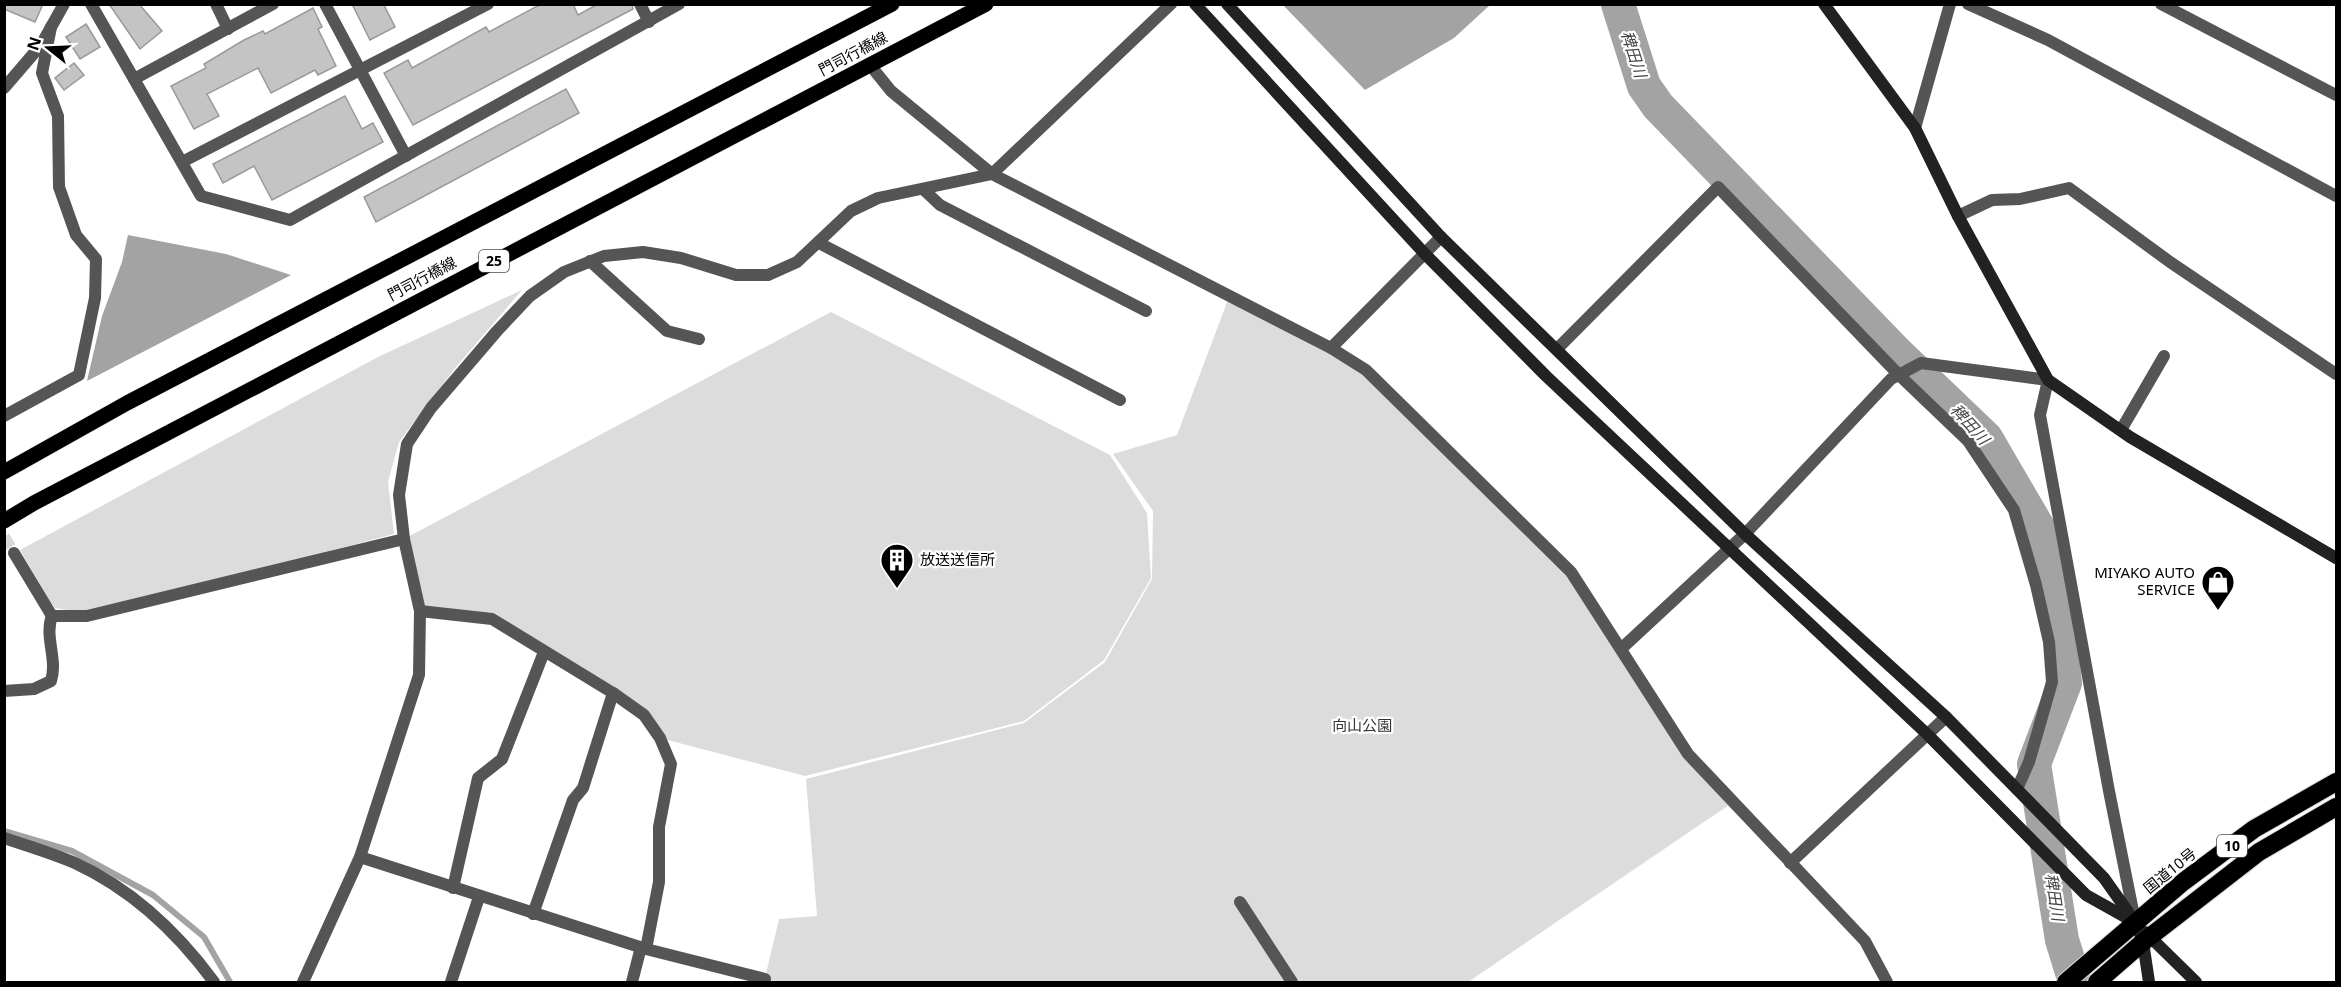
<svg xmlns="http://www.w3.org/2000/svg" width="2341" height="987" font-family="'Noto Sans','Noto Sans JP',sans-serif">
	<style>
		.green { fill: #dcdcdc }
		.water { fill: #a3a3a3 }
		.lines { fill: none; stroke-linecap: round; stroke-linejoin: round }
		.stream { stroke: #a3a3a3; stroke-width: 6 }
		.river { stroke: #a3a3a3; stroke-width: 34 }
		.building { fill: #c4c4c4; stroke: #999; stroke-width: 1.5 }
		.street-tunnel { stroke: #d9d9d9; stroke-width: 12; stroke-dasharray: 12 6; stroke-linecap: butt }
		.primary-casing { stroke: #dbdbdb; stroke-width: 16 }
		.highway-casing { stroke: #dbdbdb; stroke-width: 20 }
		.street { stroke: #555; stroke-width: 12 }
		.secondary { stroke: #222; stroke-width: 12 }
		.primary { stroke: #000; stroke-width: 15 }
		.highway { stroke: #000; stroke-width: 18 }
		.labels { text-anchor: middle; stroke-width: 4.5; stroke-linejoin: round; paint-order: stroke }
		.shield { fill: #fff; stroke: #4c4c4c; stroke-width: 1.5 }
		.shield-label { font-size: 14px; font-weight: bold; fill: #000 }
		.street-label { font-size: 15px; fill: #000; stroke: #fff }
		.poi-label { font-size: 15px; fill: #000; stroke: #fff; text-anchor: start }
		.park-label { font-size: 15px; fill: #333; stroke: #fff }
		.water-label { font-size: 16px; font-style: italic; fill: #444; stroke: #fff }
	</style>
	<rect width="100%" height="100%" fill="#fff"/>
	<g class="green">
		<polygon points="522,290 456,367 399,442 388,482 394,534 92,614 55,608 50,601 20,550 378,357"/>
		<polygon points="1229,297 1366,370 1571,572 1649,693 1732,803 1468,982 764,982 779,919 817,916 806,779 1024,723 1105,662 1152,579 1153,511 1113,454 1177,435"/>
		<polygon points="831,312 1110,455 1147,513 1151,578 1104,660 1024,721 805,776 660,738 644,715 492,619 420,611 404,539"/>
	</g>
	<g class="water">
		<polygon points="1283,5 1490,5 1454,38 1365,90"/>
		<polygon points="128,235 226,254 291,275 87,381 102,316 122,262"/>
	</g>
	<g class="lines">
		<polyline class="stream" points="4,831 72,851 153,895 204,937 230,982"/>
		<polyline class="river" points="1618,4 1644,86 1658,106 1897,353 1986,438 2039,529 2059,628 2065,683 2034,764 2062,940 2075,982"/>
	</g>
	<g class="building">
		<polygon points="4,4 43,4 35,22 4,9"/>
		<polygon points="109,4 139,4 162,31 140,49"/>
		<polygon points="352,4 384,5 395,27 370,40"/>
		<polygon points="541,4 573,4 578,15 598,4 632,4 633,9 413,125 384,73 408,60 412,68 486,27 489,32"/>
		<polygon points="313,8 322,27 318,29 336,66 318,75 315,70 271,93 258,68 207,94 219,116 194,129 171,86 206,68 204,64 244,40 263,31 265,34"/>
		<polygon points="86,24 100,47 80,59 66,37"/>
		<polygon points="74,63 84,75 64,90 55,78"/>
		<polygon points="566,89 579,113 376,222 364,197"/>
		<polygon points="345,96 362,129 373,123 383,142 272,200 254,166 223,183 213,164"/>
	</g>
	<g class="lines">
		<polyline class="street-tunnel" points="4,537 14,553"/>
		<defs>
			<g id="primary">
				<polyline points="4,472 127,403 892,4"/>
				<polyline points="4,521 34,503 986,4"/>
			</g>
			<g id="highway">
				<polyline points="2066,982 2183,882 2254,829 2336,782"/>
				<polyline points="2097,982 2143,942 2259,852 2336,807"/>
			</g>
		</defs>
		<use href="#primary" class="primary-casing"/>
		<use href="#highway" class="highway-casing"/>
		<g class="street">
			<polyline points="91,4 201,196 290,220 679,4"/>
			<polyline points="216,4 228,29"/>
			<polyline points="325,4 406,156"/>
			<polyline points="640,4 649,22"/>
			<polyline points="1968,4 2048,40 2336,196"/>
			<polyline points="2161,4 2336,95"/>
			<polyline points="870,65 891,91 992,174 1331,348 1366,370 1571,572 1688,754 1865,941 1887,982"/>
			<polyline points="134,79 273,4"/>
			<polyline points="4,88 41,45 64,4"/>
			<polyline points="1915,128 1950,4"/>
			<polyline points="182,162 488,4"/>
			<polyline points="923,189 940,205 1146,311"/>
			<polyline points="1958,216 1992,200 2020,199 2069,188 2170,262 2336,374"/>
			<polyline points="819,243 1120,400"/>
			<polyline points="590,261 667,331 699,339"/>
			<polyline points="1331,348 1441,237"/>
			<polyline points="1557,349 1718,187 1899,375 1968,441 2014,510 2036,585 2049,642 2052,682 2029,762 2017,789"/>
			<polyline points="4,416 79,375 95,298 96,259 76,235 59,187 58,116 42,73 51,27"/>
			<polyline points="2121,430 2164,356"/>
			<polyline points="14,553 52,616"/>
			<polyline points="420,611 492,619 613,693 644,715 660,738 671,764 659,827 659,882 646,949"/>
			<polyline points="52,616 87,616 404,539"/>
			<polyline points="1622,648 1745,534 1891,379 1921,363 2048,380 2040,415 2109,791 2135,921"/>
			<path d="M4 691 34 689 51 681C58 659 44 637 52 616"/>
			<path d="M4 838C28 846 52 853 75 863 131 889 178 933 214 982"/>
			<polyline points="360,857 646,949 765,979 764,982"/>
			<polyline points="1790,863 1946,717"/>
			<polyline points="453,888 478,778 502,759 544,652"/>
			<polyline points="1240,902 1292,982"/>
			<polyline points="533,914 573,800 583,788 613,693"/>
			<polyline points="303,982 360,857 419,675 420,611 404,539 399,495 407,444 431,408 497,331 530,296 564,272 604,256 643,252 681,258 736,275 768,275 797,262 851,211 878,198 992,174 1171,4"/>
			<polyline points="451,982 479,897"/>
			<polyline points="632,982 641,947"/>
		</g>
		<g class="secondary">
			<polyline points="1195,4 1425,254 1546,376 1928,735 2086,895 2136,923 2143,942 2149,982"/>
			<polyline points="1227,4 1441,237 1745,534 1946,717 2104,878 2133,919"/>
			<polyline points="1824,4 1915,128 1958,216 2048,380 2130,437 2336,558"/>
			<polyline points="2145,932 2196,982"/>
		</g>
		<use href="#primary" class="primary"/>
		<use href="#highway" class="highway"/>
	</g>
	<defs>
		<symbol id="building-pin" viewBox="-11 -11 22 30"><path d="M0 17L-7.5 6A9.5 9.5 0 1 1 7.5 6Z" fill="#000" stroke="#fff"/><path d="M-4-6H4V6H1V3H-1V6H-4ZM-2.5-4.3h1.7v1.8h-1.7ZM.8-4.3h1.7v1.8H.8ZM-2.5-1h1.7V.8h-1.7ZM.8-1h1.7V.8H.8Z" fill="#fff"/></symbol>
		<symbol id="shop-pin" viewBox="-11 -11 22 30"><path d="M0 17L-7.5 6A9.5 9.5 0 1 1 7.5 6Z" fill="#000" stroke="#fff"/><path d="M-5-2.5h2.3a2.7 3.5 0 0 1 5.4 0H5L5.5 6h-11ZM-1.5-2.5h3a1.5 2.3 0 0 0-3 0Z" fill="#fff"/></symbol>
	</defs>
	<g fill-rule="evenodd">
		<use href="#building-pin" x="878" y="541" width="38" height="52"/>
		<use href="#shop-pin" x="2199" y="563" width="38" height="52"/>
	</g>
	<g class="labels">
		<g class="shield">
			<rect x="479" y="250" width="30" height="22" rx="4.5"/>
			<rect x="2217" y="835" width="30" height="22" rx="4.5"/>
		</g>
		<g class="shield-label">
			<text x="494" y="266">25</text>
			<text x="2232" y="851">10</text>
		</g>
		<g class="street-label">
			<text transform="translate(853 54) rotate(-28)" y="5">門司行橋線</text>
			<text transform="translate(422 279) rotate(-28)" y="5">門司行橋線</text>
			<text transform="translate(2170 871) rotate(-39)" y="5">国道10号</text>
		</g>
		<g class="poi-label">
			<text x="920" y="565">放送送信所</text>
			<text x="2195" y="578" text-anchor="end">MIYAKO AUTO<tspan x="2195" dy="17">SERVICE</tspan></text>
		</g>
		<g class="park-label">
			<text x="1362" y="731">向山公園</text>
		</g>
		<g class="water-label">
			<text transform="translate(1634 54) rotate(72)" y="6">稗田川</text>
			<text transform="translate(1970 424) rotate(48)" y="6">稗田川</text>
			<text transform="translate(2055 897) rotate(81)" y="6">稗田川</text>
		</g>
	</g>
	<rect width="2341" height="987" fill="none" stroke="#000000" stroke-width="12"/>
	<g transform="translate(48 48) rotate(288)" stroke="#ffffff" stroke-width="4.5" paint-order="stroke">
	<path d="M0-4.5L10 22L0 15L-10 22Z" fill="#000000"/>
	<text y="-9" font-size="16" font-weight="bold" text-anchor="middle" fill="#000000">N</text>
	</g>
</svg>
